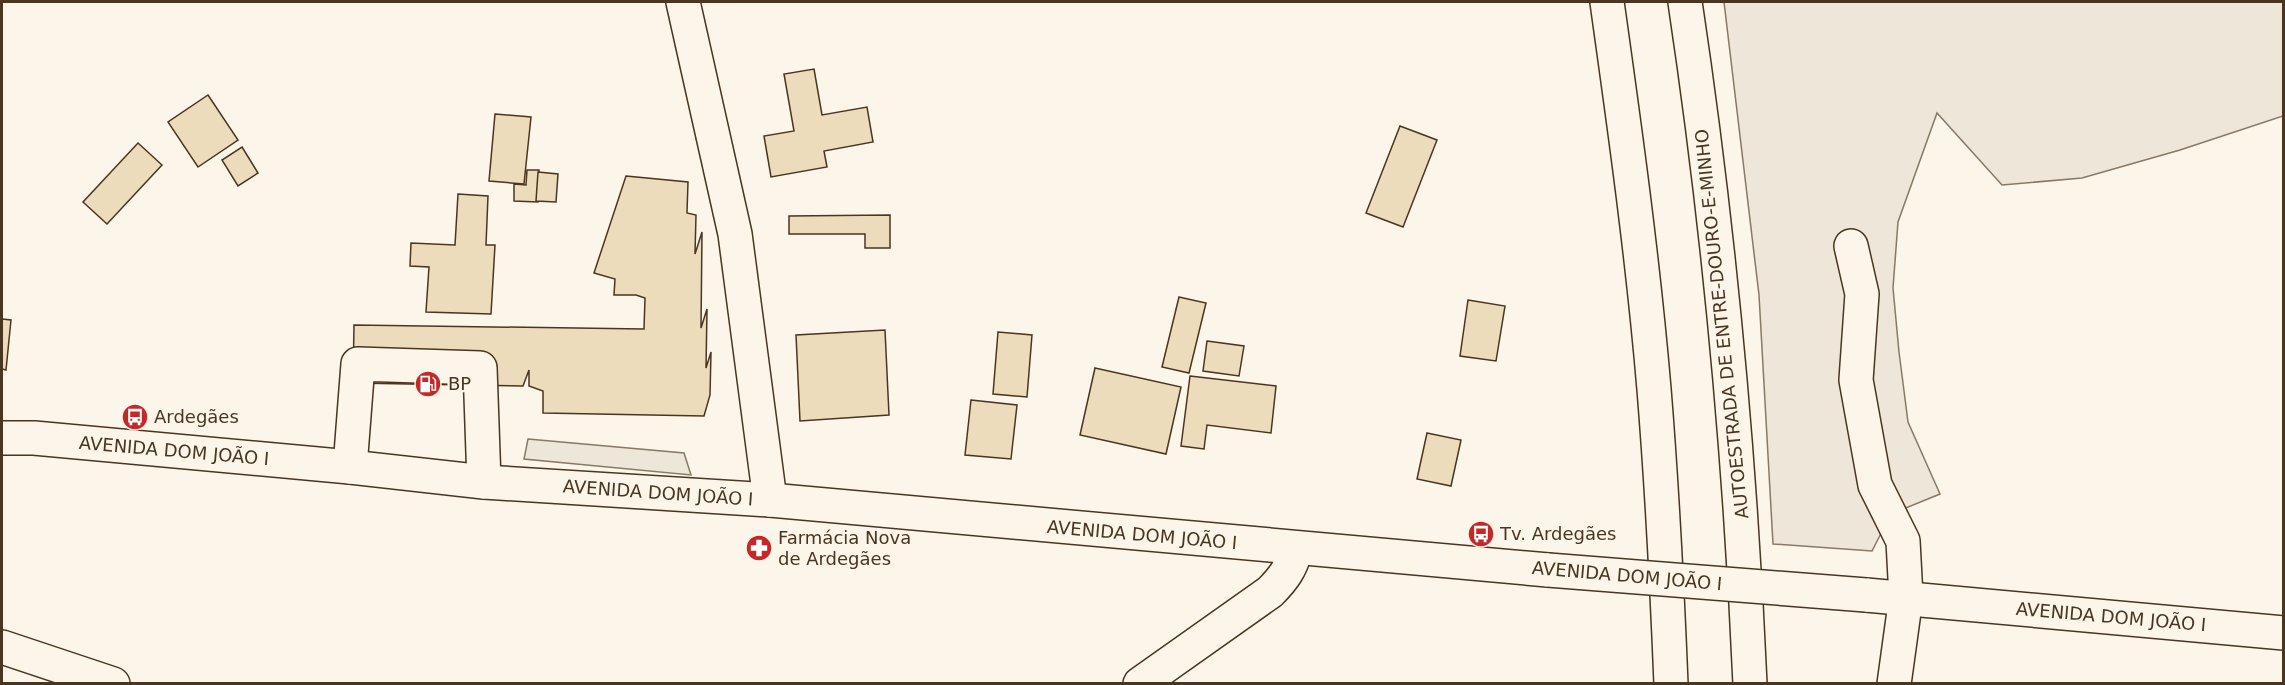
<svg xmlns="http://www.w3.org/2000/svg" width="2285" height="685" font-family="'DejaVu Sans',sans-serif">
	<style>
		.green { fill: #ede6d9; stroke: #887966; stroke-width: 1.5 }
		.parking { fill: #ede7d9; stroke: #887966; stroke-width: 1.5 }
		.building { fill: #ecdcbc; stroke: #4a3520; stroke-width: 1.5 }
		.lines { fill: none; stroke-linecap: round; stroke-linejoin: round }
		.minor-casing { stroke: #4a3520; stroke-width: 36 }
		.major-casing { stroke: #4a3520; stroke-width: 36 }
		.highway-casing { stroke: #4a3520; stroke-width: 36 }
		.minor { stroke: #fbf6e9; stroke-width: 33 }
		.major { stroke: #fbf6e9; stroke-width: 33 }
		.highway { stroke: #fbf6e9; stroke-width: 33 }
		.major-bridge-casing { stroke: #4a3520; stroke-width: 36; stroke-linecap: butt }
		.major-bridge { stroke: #fbf6e9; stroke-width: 33 }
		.labels { text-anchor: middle; stroke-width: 4.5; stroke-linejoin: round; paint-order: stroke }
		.street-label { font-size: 18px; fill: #4a3520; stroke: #fbf6e9 }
		.poi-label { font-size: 18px; fill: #4a3520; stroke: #fbf6e9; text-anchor: start }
	</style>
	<rect width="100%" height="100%" fill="#fbf6e9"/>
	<polygon class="green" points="1724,2 2283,2 2283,116 2180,150 2082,178 2002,185 1937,113 1898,222 1893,288 1899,352 1908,422 1940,494 1891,514 1872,551 1773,544 1759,295"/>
	<polygon class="parking" points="528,439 684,453 691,475 524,459"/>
	<g class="building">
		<polygon points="814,69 822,115 867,107 873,142 824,151 827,167 771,177 764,136 794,131 784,74"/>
		<polygon points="208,95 238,140 198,167 168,122"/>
		<polygon points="495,114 531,117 524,184 489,181"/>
		<polygon points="1400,126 1437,140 1403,227 1366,213"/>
		<polygon points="138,143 162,165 107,224 83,202"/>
		<polygon points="242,147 258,173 238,186 222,160"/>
		<polygon points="527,170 539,170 538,202 514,201 514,184 526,185"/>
		<polygon points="538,172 558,174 556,202 536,201"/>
		<polygon points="626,176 688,182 687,213 696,215 695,254 702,232 701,328 707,309 706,368 711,352 710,395 704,416 543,413 543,391 529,386 529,370 523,386 353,383 354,325 644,329 645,298 636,295 614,295 615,279 594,273"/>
		<polygon points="458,194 488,196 486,245 495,245 491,314 426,312 429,267 410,266 411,243 455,245"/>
		<polygon points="890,215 890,248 865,248 865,234 789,234 789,216"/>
		<polygon points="1179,297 1206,303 1189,373 1162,367"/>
		<polygon points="1468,300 1505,306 1496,361 1460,356"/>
		<polygon points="2,319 11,320 6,370 2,369"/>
		<polygon points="885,330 889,415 800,421 796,335"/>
		<polygon points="998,332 1032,335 1027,397 993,394"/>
		<polygon points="1207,341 1244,346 1239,376 1203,371"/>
		<polygon points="1095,368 1181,387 1166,454 1080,435"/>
		<polygon points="1190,376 1276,386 1271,433 1207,425 1204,449 1181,446"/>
		<polygon points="971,400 1017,405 1011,459 965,455"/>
		<polygon points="1427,433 1461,440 1451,486 1417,479"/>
	</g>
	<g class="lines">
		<defs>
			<g id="minor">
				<polyline points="683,2 735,234 770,500"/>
				<polyline points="1851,246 1862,294 1856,380 1875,485 1903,541 1906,597 1894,684"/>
				<polyline points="350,467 358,364 480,368 484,482"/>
				<polyline points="2,647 113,684"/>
				<path d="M1140 684 1270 592C1284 578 1291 568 1296 549"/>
			</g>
			<g id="major">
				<polyline points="2,438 34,438 350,467 484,482 770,500 1548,570"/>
				<polyline points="1866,595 2284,633"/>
			</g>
			<g id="highway">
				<path d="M1607 2C1625 130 1643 259 1654 389 1662 487 1667 585 1671 684"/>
				<path d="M1685 2C1719 228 1740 455 1750 684"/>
			</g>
		</defs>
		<use href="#minor" class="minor-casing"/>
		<use href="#major" class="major-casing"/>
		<use href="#highway" class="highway-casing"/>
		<use href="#minor" class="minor"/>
		<use href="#major" class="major"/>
		<use href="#highway" class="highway"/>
		<defs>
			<polyline id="major-bridge" points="1548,570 1866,595"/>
		</defs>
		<use href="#major-bridge" class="major-bridge-casing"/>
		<use href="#major-bridge" class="major-bridge"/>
	</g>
	<defs>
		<symbol id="fuel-disc" viewBox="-11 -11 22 22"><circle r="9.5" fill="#c62828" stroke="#fbf6e9"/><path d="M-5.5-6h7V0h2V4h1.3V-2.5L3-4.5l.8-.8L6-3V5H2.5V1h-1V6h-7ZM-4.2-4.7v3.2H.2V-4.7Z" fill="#fff"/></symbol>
		<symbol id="bus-disc" viewBox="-11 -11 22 22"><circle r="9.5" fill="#c62828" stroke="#fbf6e9"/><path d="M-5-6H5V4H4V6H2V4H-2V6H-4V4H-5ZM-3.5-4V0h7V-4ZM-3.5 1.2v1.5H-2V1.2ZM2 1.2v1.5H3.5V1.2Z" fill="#fff"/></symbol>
		<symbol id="pharmacy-disc" viewBox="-11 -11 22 22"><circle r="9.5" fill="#c62828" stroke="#fbf6e9"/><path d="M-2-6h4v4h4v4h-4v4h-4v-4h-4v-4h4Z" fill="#fff"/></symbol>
	</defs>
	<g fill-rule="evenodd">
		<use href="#fuel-disc" x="413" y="369" width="30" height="30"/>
		<use href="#bus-disc" x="120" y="402" width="30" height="30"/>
		<use href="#bus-disc" x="1466" y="519" width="30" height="30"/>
		<use href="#pharmacy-disc" x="744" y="533" width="30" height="30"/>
	</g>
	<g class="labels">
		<g class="street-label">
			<text transform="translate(1722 324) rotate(-96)" y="6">AUTOESTRADA DE ENTRE-DOURO-E-MINHO</text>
			<text transform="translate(174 451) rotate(5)" y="6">AVENIDA DOM JOÃO I</text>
			<text transform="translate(658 493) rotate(4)" y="6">AVENIDA DOM JOÃO I</text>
			<text transform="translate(1142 535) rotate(5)" y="6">AVENIDA DOM JOÃO I</text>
			<text transform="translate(1627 576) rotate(5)" y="6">AVENIDA DOM JOÃO I</text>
			<text transform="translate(2111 617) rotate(5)" y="6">AVENIDA DOM JOÃO I</text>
		</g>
		<g class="poi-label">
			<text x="448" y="390">BP</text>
			<text x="154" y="423">Ardegães</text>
			<text x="1500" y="540">Tv. Ardegães</text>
			<text x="778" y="544">Farmácia Nova<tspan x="778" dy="21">de Ardegães</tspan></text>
		</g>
	</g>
	<rect width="2285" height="685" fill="none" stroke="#4a3520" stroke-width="6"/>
</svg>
